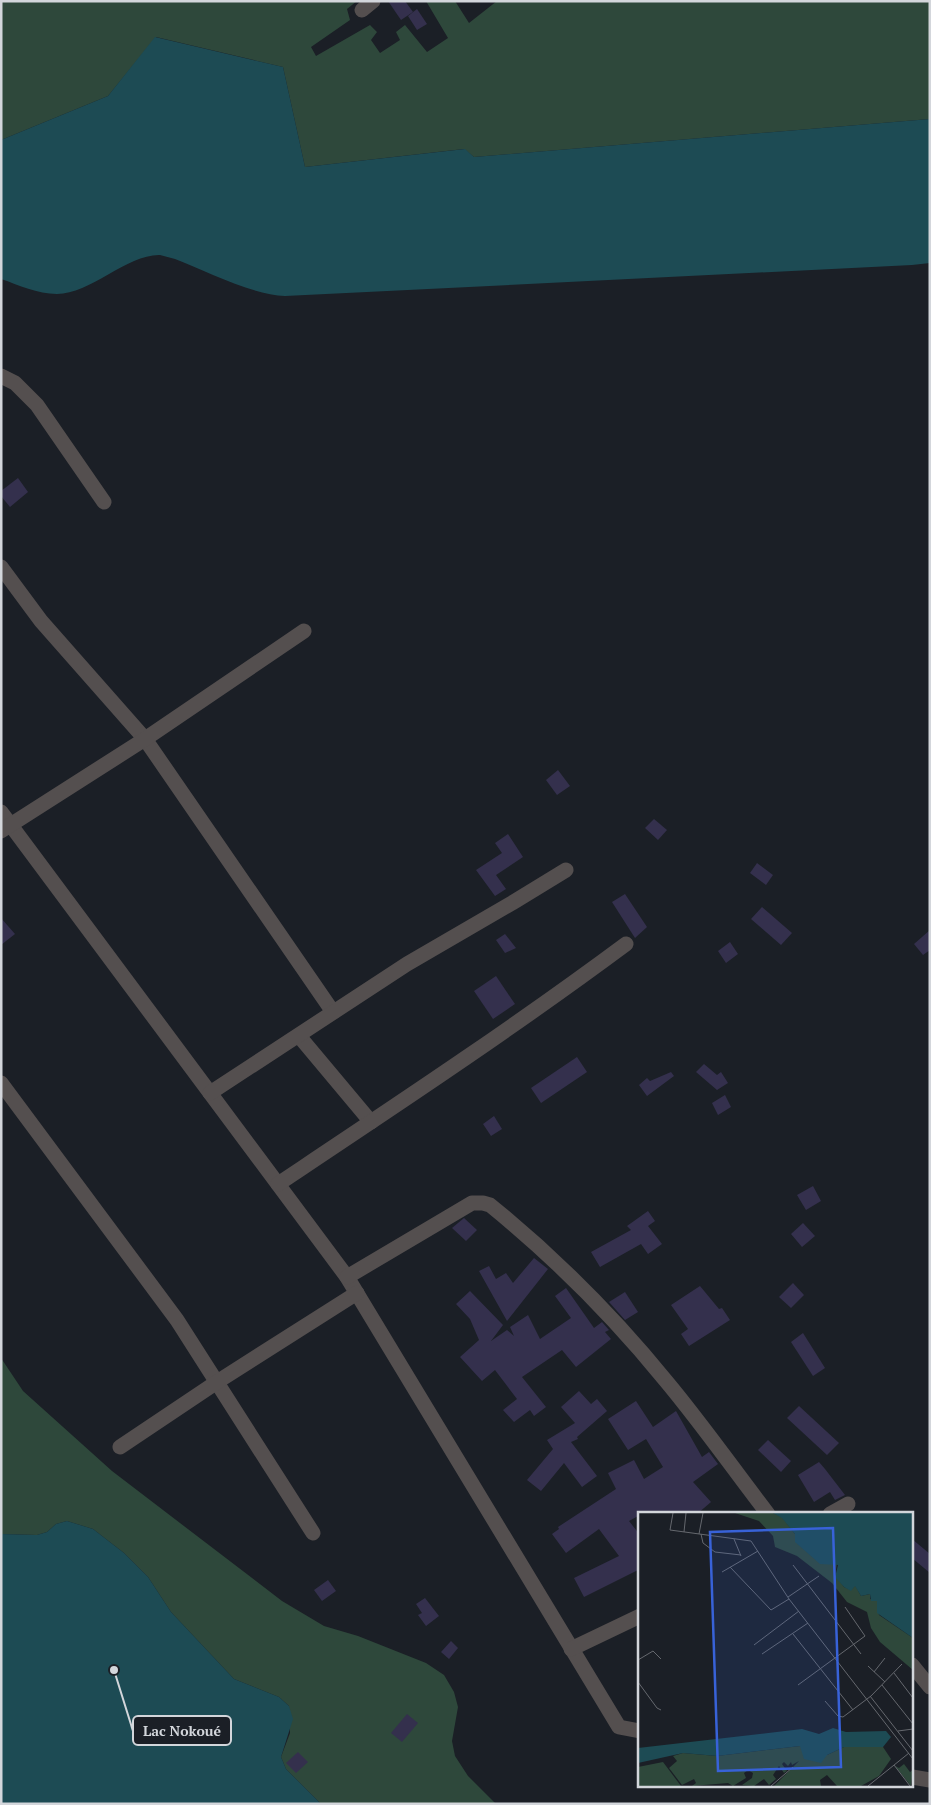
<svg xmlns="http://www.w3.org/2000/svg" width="931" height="1805" font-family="'PT Serif',serif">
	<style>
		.green { fill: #2e483b }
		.water { fill: #1d4b54 }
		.building { fill: #34304d }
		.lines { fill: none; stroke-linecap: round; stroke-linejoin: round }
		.minor { stroke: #544f4f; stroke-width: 15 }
		.inset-road { fill: none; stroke: #65686e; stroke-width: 1 }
		.view { fill: #3862d8; fill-opacity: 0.15; stroke: #3862d8; stroke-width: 2.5 }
		.inset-edge { fill: none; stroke: #d3d6db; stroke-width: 2.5 }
		.leader { fill: none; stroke: #d3d6db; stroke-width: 2 }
		.callout-dot { fill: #d3d6db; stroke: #1b1f26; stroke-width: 2 }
		.callout { fill: #1b1f26; stroke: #d3d6db; stroke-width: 2 }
		.callout-label { font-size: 14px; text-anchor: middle; font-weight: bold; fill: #d3d6db }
	</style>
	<rect width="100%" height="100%" fill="#1b1f26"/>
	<g class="green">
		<polygon points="1,1 357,1 347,9 350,20 311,47 316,56 370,25 377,32 371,40 380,53 400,40 396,32 405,25 427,52 448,38 426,1 455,1 469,23 497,1 930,1 930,119 474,157 464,149 305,167 283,67 156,37 108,96 1,140"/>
		<polygon points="1,1358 23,1391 112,1471 282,1601 324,1626 358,1636 426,1663 444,1675 454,1692 458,1707 452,1741 455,1756 468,1776 496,1804 321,1804 286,1769 281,1757 290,1733 289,1706 279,1697 234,1679 171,1612 148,1577 124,1553 93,1529 67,1521 56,1524 47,1532 37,1535 1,1534"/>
	</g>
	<g class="water">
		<path d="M155 37 283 67 305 167 465 149 474 157 930 119V263L912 265 285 296C253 295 206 271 175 259 170 258 165 256 160 255 128 254 90 294 57 294 37 294 19 285 1 279V140L108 96Z"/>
		<polygon points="67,1521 93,1529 124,1553 148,1577 171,1612 234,1679 279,1697 289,1706 293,1719 281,1757 286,1769 321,1804 1,1804 1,1534 37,1535 47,1532 56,1524"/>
	</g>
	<g class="building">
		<polygon points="388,1 405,1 413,12 401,20"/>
		<polygon points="417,9 427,24 417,30 408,16"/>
		<polygon points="18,478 28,492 10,507 1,496 1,491"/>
		<polygon points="558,770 570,786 557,795 546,780"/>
		<polygon points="654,819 667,830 658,840 645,828"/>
		<polygon points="508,834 523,857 496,875 506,889 495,896 476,870 502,853 495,843"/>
		<polygon points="757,863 773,875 766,885 750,873"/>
		<polygon points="625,894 647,927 635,938 612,902"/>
		<polygon points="762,907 792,933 781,945 751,919"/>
		<polygon points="1,918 15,934 1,945"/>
		<polygon points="930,930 930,950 923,955 914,944"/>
		<polygon points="505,934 516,948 505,953 496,940"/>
		<polygon points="730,942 738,954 726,963 718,951"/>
		<polygon points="496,976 515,1004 493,1019 474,991"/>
		<polygon points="577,1057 587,1072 541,1103 531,1088"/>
		<polygon points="704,1064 717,1075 721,1072 728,1083 717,1090 696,1072"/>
		<polygon points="671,1072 674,1076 647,1096 639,1085 647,1078 650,1081"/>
		<polygon points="725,1095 731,1107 718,1115 712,1103"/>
		<polygon points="494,1116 502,1129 491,1136 483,1124"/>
		<polygon points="813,1186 821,1201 806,1210 797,1195"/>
		<polygon points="648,1211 655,1221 648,1226 662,1244 648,1254 641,1244 600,1267 591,1252 631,1230 627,1226"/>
		<polygon points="464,1218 477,1230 466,1241 452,1228"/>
		<polygon points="803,1223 815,1236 802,1247 791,1234"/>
		<polygon points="534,1258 548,1269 507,1321 479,1271 489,1266 496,1279 506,1273 513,1283"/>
		<polygon points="793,1283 804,1295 791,1308 779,1297"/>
		<polygon points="700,1286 719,1309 722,1308 730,1320 689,1346 681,1334 688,1329 671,1305"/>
		<polygon points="566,1288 594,1328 602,1322 609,1330 605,1332 611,1339 576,1367 562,1350 522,1377 546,1407 534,1416 530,1410 514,1422 503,1410 517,1399 495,1370 482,1381 460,1357 479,1340 470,1319 456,1304 470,1291 503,1325 491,1341 507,1330 514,1336 510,1327 528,1315 540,1339 571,1318 555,1296"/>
		<polygon points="625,1292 638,1312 625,1320 609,1302"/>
		<polygon points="803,1333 825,1368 813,1376 791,1342"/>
		<polygon points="579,1391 591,1404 597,1399 607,1411 577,1437 578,1439 571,1442 597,1476 582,1487 564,1463 541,1491 527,1480 553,1449 547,1440 575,1423 561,1407"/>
		<polygon points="636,1401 653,1427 676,1411 702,1457 709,1452 718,1464 693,1482 711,1502 697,1514 640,1514 640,1515 629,1521 640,1535 640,1569 584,1597 574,1578 619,1556 599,1529 566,1553 552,1534 559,1529 558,1527 616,1489 608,1473 634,1460 644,1479 663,1467 646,1439 628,1450 608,1419"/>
		<polygon points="799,1406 839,1443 827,1455 787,1418"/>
		<polygon points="768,1440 791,1461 781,1472 758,1450"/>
		<polygon points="819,1462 825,1469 845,1495 835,1500 830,1492 814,1502 798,1475"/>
		<polygon points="912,1539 930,1554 930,1573 912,1558"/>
		<polygon points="328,1580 336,1591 322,1601 314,1590"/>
		<polygon points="425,1598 439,1616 426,1626 418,1615 422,1613 416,1604"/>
		<polygon points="451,1641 458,1648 449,1659 441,1652"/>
		<polygon points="407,1714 418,1723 402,1742 391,1733"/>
		<polygon points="298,1752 308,1762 296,1773 286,1763"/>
	</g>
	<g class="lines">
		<g class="minor">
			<polyline points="362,10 373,1"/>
			<polyline points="1,376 15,383 37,405 104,502"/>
			<polyline points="1,567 41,621 145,739 333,1012"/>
			<polyline points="1,812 347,1277 619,1727 640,1731"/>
			<polyline points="1,831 145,739 304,631"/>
			<polyline points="299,1036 371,1122"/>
			<polyline points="1,1083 177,1320 313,1533"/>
			<polyline points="210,1093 407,964 512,903 566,870"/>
			<path d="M278 1184C395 1106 513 1028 626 944"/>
			<path d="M347 1277 472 1203H483L490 1205C554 1257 614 1317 666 1381 702 1424 734 1470 768 1514"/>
			<polyline points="120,1447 217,1382 357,1293"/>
			<polyline points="830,1514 848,1504"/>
			<polyline points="571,1649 640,1616"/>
			<polyline points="912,1665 930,1687"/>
			<polyline points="912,1777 930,1780"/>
		</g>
	</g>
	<g transform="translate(638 1512)">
		<rect width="275" height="275" fill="#1b1f26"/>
		<path d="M97 1H135L144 5 157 22 159 31 177 47 199 52 197 63 206 75 213 78 217 73 223 84 232 82V87L239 89 241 103 275 126V158L242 130 233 116 229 100 209 90 194 71 159 44 137 35 135 24 121 9ZM162 234 189 243 206 235H245L253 247 241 264 223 274H199L189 263 182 268 183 274H136L161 249 154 253 153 250 150 254 146 250 144 252 149 259 146 261 141 254 135 263 138 267 131 273 126 267 116 274 104 273 114 266 115 261 110 258 106 261 108 266 95 274 90 271 54 274 58 271 56 267 44 273 31 256 39 249 35 244 45 241 79 244ZM25 250 43 274H0V255ZM266 252 272 260 275 258 273 274 257 254 261 256Z" fill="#2e483b"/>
		<path d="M135 1H275V126L239 101V89H233L232 82 223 84 217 74 213 79 206 75 197 65 200 53 182 52 157 30V22L144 6ZM195 216 208 220 248 219 253 225 245 235H206L189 243 183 251 166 247 162 234 79 244 45 241 0 251V236L164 217 181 222Z" fill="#1d4b54"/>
		<path class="inset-road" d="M35 1 32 18 113 29 151 87 275 247M46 20 48 1M61 22 65 1M63 22 65 31 77 40 103 43M96 27 103 44M155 53 223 142M92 55 133 98 151 87M84 60 120 39M150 85 181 64M155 122 215 198M116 133 161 99M124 142 170 111M0 148 15 139 23 147M230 154 247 170M236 160 247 146M256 161 275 186M0 170 19 196 23 198M160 173 227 124 207 95M244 173 275 212M232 184 275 239M187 189 200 204 205 205 233 184 264 152M260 219 275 217M256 253 272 274M133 274 155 255M230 274 271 241"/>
		<path class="view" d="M195 16 203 255 80 259 72 20Z"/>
		<rect width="275" height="275" class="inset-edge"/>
	</g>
	<path class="leader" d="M114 1670L133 1731"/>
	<circle class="callout-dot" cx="114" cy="1670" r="5"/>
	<rect class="callout" x="133" y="1716" width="98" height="29" rx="5"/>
	<g class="callout-label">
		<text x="182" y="1736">Lac Nokoué</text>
	</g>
	<rect width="931" height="1805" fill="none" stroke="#d3d6db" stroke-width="5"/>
</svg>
